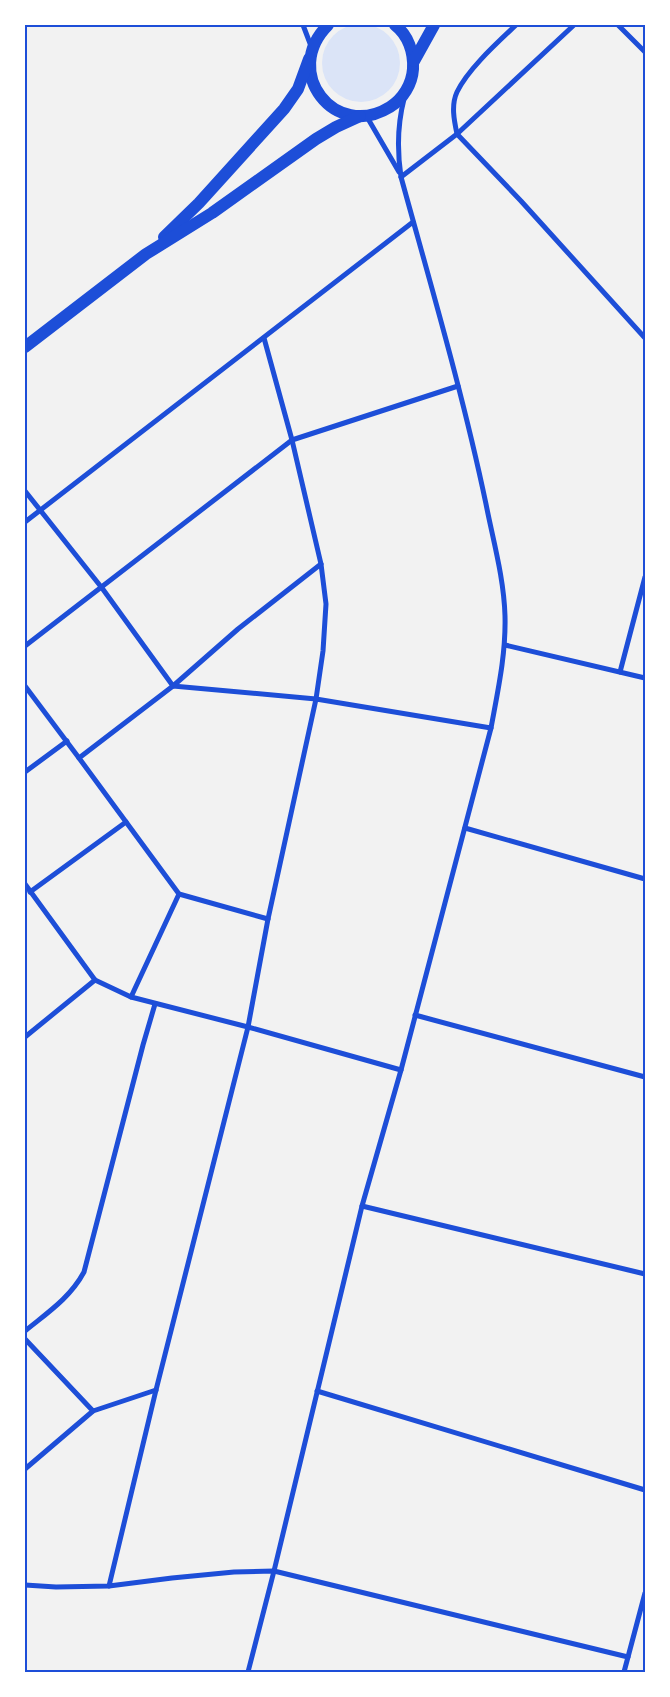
<svg xmlns="http://www.w3.org/2000/svg" width="670" height="1697" font-family="'Roboto Serif',serif">
	<style>
		.green { fill: #dbe4f7 }
		.lines { fill: none; stroke-linecap: round; stroke-linejoin: round }
		.minor { stroke: #1d4ed8; stroke-width: 5 }
		.primary { stroke: #1d4ed8; stroke-width: 12 }
		.neatline { fill: none; stroke: #1d4ed8; stroke-width: 2 }
	</style>
	<rect width="100%" height="100%" fill="#f2f2f2"/>
	<circle class="green" cx="361" cy="63" r="39"/>
	<g class="lines">
		<g class="minor">
			<polyline points="303,25 311,46"/>
			<path d="M516 25C497 43 468 69 457 92 451 105 454 120 457 134L521 201 645 338"/>
			<polyline points="618,25 645,52"/>
			<polyline points="367,117 399,172"/>
			<polyline points="401,177 457,134 574,25"/>
			<polyline points="25,491 102,588 173,686 238,629 321,564"/>
			<polyline points="25,522 413,222"/>
			<polyline points="505,645 645,678"/>
			<polyline points="25,646 292,440 458,386"/>
			<polyline points="620,672 645,577"/>
			<polyline points="25,686 79,758"/>
			<polyline points="25,772 67,741"/>
			<polyline points="465,828 645,879"/>
			<polyline points="25,884 95,980 131,997 248,1027 401,1070"/>
			<polyline points="30,892 126,822"/>
			<polyline points="268,919 179,894 79,758 173,686 316,699 491,728"/>
			<polyline points="131,997 179,894"/>
			<polyline points="415,1015 645,1077"/>
			<polyline points="25,1037 95,980"/>
			<polyline points="362,1206 645,1274"/>
			<path d="M25 1331C47 1313 70 1298 84 1272L143 1045 155 1004"/>
			<polyline points="25,1339 93,1411 25,1469"/>
			<polyline points="317,1391 645,1490"/>
			<polyline points="93,1411 156,1390"/>
			<polyline points="25,1585 56,1587 109,1586 172,1578 234,1572 274,1571 628,1657"/>
			<polyline points="109,1586 156,1390 248,1027 268,919 316,699 323,651 326,604 321,564 292,440 264,338"/>
			<path d="M248 1672 274 1571 362 1206 401 1070 491 728C498 690 506 654 505 616 504 578 493 540 486 504 463 394 431 286 401 177 397 150 397 126 404 99"/>
			<polyline points="624,1672 645,1593"/>
		</g>
		<g class="primary">
			<path d="M328 25C281 72 335 141 390 107 403 99 412 84 413 69 414 52 408 35 395 25"/>
			<polyline points="414,61 434,25"/>
			<polyline points="164,237 199,203 284,109 298,89 309,59"/>
			<polyline points="25,347 146,254 212,213 316,139 336,127 360,116"/>
		</g>
	</g>
	<rect width="670" height="1697" fill="none" stroke="#ffffff" stroke-width="52"/>
	<rect x="26" y="26" width="618" height="1645" class="neatline"/>
</svg>
